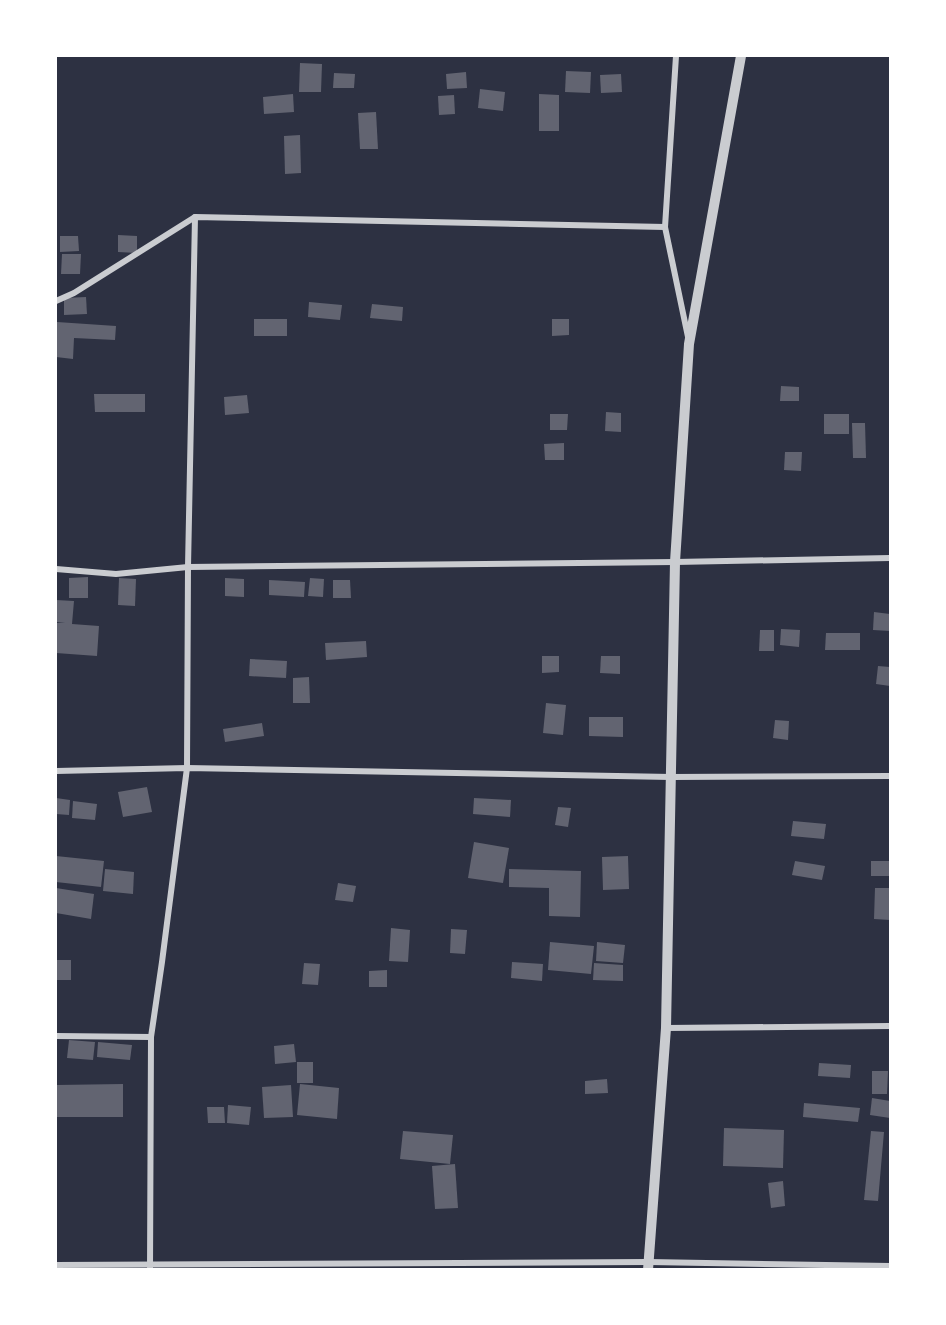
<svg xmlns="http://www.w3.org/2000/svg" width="946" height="1325" font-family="Overpass,sans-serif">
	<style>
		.building { fill: #626471 }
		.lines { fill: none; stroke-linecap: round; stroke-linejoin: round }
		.minor { stroke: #caccd0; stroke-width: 6 }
		.tertiary { stroke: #caccd0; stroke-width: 10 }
	</style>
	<rect width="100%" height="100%" fill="#2d3142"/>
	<g class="building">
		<polygon points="300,63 322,64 321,92 299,92"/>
		<polygon points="566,71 591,72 590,93 565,92"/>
		<polygon points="466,72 467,88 447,89 446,74"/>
		<polygon points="334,73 355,74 354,88 333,88"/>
		<polygon points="621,74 622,92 601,93 600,75"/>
		<polygon points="480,89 505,92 503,111 478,108"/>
		<polygon points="293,94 294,112 264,114 263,97"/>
		<polygon points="539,94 559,95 559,131 539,131"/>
		<polygon points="454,95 455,114 439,115 438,96"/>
		<polygon points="376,112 378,149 360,149 358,113"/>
		<polygon points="300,135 301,173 285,174 284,136"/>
		<polygon points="118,235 137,236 137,253 118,252"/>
		<polygon points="60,236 78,236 79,251 60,252"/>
		<polygon points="62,254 81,254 80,274 61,274"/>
		<polygon points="86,297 87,314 64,315 64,298"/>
		<polygon points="309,302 342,305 340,320 308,317"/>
		<polygon points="372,304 403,307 402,321 370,318"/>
		<rect x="254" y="319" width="33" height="17"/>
		<polygon points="552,319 569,319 569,335 552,336"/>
		<polygon points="57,322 116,326 115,340 74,338 73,359 56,357"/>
		<polygon points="781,386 799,387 799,401 780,401"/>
		<polygon points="94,394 145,394 145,412 95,412"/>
		<polygon points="247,395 249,413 225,415 224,397"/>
		<polygon points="606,412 621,413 621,432 605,431"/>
		<polygon points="550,414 568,414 567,430 550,430"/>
		<rect x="824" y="414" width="25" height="20"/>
		<polygon points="852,423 865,423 866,458 853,458"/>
		<polygon points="564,443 564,460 545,460 544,444"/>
		<polygon points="785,452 802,452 801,471 784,470"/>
		<polygon points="88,577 88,598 69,598 69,578"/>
		<polygon points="119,578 136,579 135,606 118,605"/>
		<polygon points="225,578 244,579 244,597 225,596"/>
		<polygon points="310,578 324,579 323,597 308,596"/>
		<polygon points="269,580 305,582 304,597 269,595"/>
		<polygon points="333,580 350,580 351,598 333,598"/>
		<polygon points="56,600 74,601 72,624 99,626 97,656 56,653 56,623 65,623 56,622"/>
		<polygon points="874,612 890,614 890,631 873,630"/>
		<polygon points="781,629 800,630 799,647 780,645"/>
		<polygon points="760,630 774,630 774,651 759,651"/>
		<polygon points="826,633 860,633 860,650 825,650"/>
		<polygon points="366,641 367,657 326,660 325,643"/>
		<polygon points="542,656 559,656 559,672 542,673"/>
		<polygon points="601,656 620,656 620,674 600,673"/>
		<polygon points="250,659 287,661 286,678 249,676"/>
		<polygon points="878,666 890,667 890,686 876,684"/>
		<polygon points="309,677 310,703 293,703 293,678"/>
		<polygon points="546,703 566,705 563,735 543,733"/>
		<polygon points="589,717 623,717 623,737 589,736"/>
		<polygon points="775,720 789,721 788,740 773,738"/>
		<polygon points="262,723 264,736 225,742 223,729"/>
		<polygon points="147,787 152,812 123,817 118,792"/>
		<polygon points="56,798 70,800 69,815 56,814"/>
		<polygon points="474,798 511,800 510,817 473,814"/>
		<polygon points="73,801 97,804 95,820 72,818"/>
		<polygon points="558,807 571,808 568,827 555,825"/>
		<polygon points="793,821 826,824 824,839 791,836"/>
		<polygon points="474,842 509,848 503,883 468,878"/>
		<polygon points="56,856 104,861 101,887 56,882"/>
		<polygon points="628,856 629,889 603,890 602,857"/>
		<polygon points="795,861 825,866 822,880 792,875"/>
		<rect x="871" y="861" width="18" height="15"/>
		<polygon points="105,869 134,872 133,894 103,891"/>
		<polygon points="509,869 581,871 580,917 549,916 549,888 509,887"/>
		<polygon points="338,883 356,886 353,902 335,900"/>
		<polygon points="56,888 94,894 91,919 56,913"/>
		<polygon points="875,888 890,888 890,920 874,919"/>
		<polygon points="391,928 410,930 408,962 389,961"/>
		<polygon points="451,929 467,930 465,954 450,953"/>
		<polygon points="550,942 594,946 591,974 548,970"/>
		<polygon points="597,942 625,945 623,963 596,961"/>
		<rect x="56" y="960" width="15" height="20"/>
		<polygon points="512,962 543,964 542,981 511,978"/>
		<polygon points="304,963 320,964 318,985 302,984"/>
		<polygon points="594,963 623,965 623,981 593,980"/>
		<polygon points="387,970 387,987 369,987 369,971"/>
		<polygon points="69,1040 95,1042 93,1060 67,1058"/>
		<polygon points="98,1042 132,1045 130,1060 97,1057"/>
		<polygon points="294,1044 296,1062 275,1064 274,1046"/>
		<rect x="297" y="1062" width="16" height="21"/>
		<polygon points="819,1063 851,1065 850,1078 818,1076"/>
		<polygon points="872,1071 888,1071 887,1094 872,1094"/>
		<polygon points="607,1079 608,1093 585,1094 585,1081"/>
		<polygon points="123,1084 123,1117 56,1117 56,1085"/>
		<polygon points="300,1084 339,1088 337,1119 297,1115"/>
		<polygon points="291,1085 293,1117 264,1118 262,1087"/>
		<polygon points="872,1098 890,1101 890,1118 870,1115"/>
		<polygon points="804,1103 860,1108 858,1122 803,1117"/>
		<polygon points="228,1105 251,1107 249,1125 227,1123"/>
		<polygon points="207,1107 224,1107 225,1123 208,1123"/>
		<polygon points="724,1128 784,1130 783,1168 723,1166"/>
		<polygon points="403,1131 453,1135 450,1164 400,1159"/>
		<polygon points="871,1131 884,1132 878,1201 864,1200"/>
		<polygon points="455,1164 458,1208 435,1209 432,1166"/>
		<polygon points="783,1181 785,1206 771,1208 768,1183"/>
	</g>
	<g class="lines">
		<g class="minor">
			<polyline points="676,56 665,227 688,337"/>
			<polyline points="56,301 74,293 195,217 665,227"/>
			<polyline points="56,569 116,574 188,567 675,562 890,558"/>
			<polyline points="56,771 187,768 671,777 890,776"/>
			<polyline points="666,1028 890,1026"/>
			<polyline points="56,1036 151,1037"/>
			<polyline points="56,1265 649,1262 890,1266"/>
			<polyline points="150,1270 151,1037 162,962 187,768 188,567 195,217"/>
		</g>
		<polyline class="tertiary" points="648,1270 666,1028 675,562 689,344 741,56"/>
	</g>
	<rect width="946" height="1325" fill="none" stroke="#ffffff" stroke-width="114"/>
</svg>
